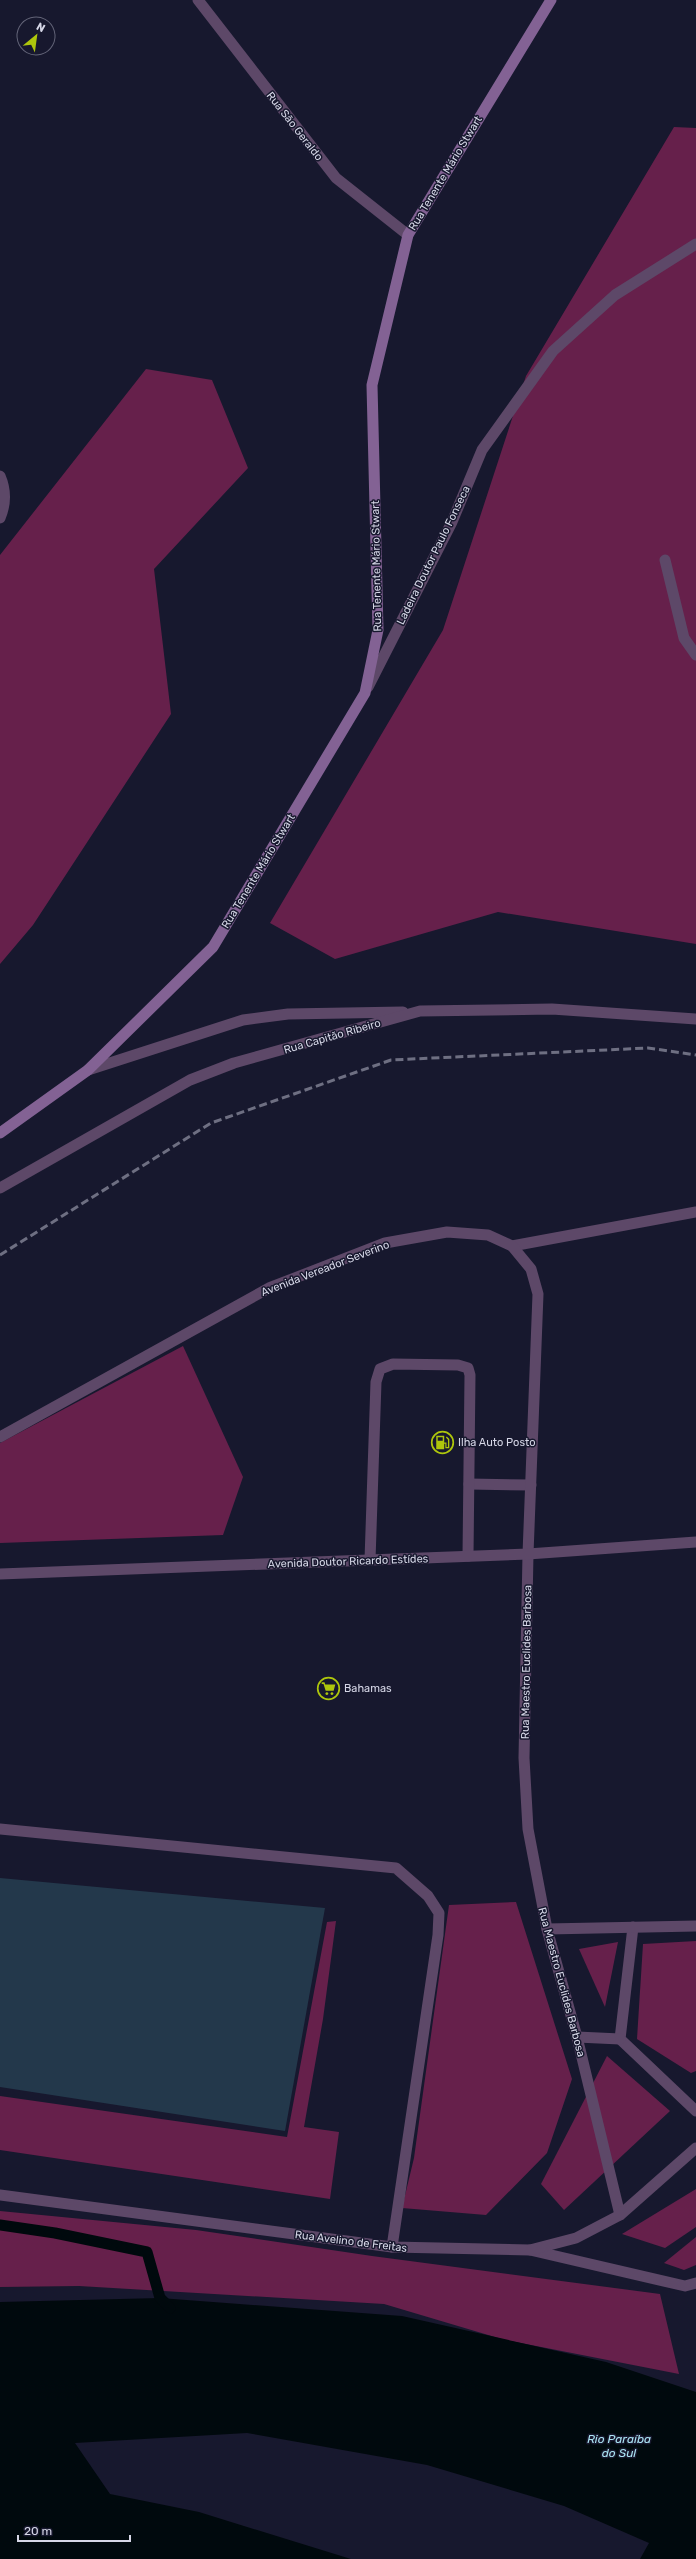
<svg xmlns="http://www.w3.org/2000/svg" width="696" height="2559" font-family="Rubik,sans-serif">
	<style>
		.green { fill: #66204b }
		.water { fill: #00090d }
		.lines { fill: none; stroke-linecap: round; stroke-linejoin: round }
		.stream { stroke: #00090d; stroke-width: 11 }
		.building { fill: #23384b }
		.service { stroke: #5d4868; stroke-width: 11 }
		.minor { stroke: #5d4868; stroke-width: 11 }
		.secondary { stroke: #836294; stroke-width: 11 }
		.rail { stroke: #6e6f82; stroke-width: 3; stroke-dasharray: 8 4; stroke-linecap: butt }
		.labels { text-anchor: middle; stroke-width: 3; stroke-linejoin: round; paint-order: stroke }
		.street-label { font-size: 11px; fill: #d6d7e7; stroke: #17182e }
		.poi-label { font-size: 11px; fill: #d6d7e7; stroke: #17182e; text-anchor: start }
		.water-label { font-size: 12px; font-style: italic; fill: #abe4f3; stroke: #17182e }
	</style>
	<rect width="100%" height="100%" fill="#17182e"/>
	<g class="green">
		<polygon points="674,127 696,128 696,944 498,912 335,959 270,923 443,630 526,376"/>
		<polygon points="146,369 212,380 248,468 154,569 171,714 33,925 0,964 0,555"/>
		<polygon points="183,1346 243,1477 223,1535 0,1543 0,1443"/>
		<polygon points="516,1902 572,2079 547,2153 486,2215 402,2208 414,2158 449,1905"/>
		<polygon points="336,1921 323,2019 304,2127 339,2132 330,2199 0,2150 0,2096 287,2137 327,1922"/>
		<polygon points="696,1941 696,2071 691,2073 637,2039 643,1944"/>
		<polygon points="618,1942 605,2007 579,1949"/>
		<polygon points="607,2056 670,2111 564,2210 541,2184"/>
		<polygon points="696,2189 696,2227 665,2248 622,2234"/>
		<polygon points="0,2211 196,2230 372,2256 660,2294 679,2374 505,2340 384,2304 79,2286 0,2287"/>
		<polygon points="696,2237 696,2265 684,2270 664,2263"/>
	</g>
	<polygon class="water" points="160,2298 402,2316 606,2362 696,2392 696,2559 640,2559 649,2543 564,2506 427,2465 247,2433 75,2443 110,2494 199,2512 351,2559 0,2559 0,2302"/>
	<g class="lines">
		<polyline class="stream" points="0,2225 55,2233 147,2252 160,2298 170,2308"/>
	</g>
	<polygon class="building" points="0,1878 325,1908 285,2131 0,2087"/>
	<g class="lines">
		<g class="service">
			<polyline points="665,560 684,638 696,655"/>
			<polyline points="368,687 452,522 482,450 553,351 615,295 696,244"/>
			<polyline points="469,1484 531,1485"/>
			<polyline points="370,1560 376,1382 380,1369 393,1364 458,1365 468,1368 470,1375 468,1556"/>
			<polyline points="0,1829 396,1868 428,1896 439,1913 438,1935 392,2247"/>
			<polyline points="530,2250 685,2286 696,2283"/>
		</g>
		<g class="minor">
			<polyline points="198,0 336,178 408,235"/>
			<path d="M0 476C6 490 6 504 0 518"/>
			<polyline points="88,1070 243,1020 288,1014 403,1012"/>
			<polyline points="0,1188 190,1080 234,1063 420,1011 552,1009 696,1019"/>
			<polyline points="512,1246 696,1212"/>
			<polyline points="0,1437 269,1288 385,1243 447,1232 488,1235 512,1246 531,1269 538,1294 528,1554 524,1758 528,1829 547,1929 577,2037 620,2215"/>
			<polyline points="0,1574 528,1554 696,1542"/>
			<polyline points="633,1927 620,2039 696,2111"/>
			<polyline points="547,1929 696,1926"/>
			<polyline points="577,2037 620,2039"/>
			<polyline points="0,2195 392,2247 530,2250 576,2238 620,2215 696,2148"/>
		</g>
		<polyline class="secondary" points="0,1133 88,1070 213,947 365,693 378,630 372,385 408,235 551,0"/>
		<polyline class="rail" points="0,1255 211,1123 391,1060 648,1048 696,1055"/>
	</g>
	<defs>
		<symbol id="fuel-ring" viewBox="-11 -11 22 22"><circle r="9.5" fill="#17182e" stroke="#aec60c" stroke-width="1.5"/><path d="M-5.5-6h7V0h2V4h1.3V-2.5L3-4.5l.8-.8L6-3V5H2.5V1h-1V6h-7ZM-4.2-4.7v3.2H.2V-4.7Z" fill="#aec60c"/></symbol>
		<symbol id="supermarket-ring" viewBox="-11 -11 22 22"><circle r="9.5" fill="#17182e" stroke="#aec60c" stroke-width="1.5"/><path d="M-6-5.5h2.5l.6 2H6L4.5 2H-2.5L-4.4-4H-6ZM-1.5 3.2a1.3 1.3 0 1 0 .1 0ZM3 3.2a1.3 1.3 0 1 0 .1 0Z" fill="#aec60c"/></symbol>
	</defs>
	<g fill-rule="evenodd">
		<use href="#fuel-ring" x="430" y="1430" width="25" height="25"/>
		<use href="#supermarket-ring" x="316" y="1676" width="25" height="25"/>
	</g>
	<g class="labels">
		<g class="street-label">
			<text transform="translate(295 126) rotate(52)" y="4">Rua São Geraldo</text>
			<text transform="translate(445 173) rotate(-59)" y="4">Rua Tenente Mário Stwart</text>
			<text transform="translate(433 555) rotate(-64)" y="4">Ladeira Doutor Paulo Fonseca</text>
			<text transform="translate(376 566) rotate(-91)" y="4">Rua Tenente Mário Stwart</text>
			<text transform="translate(258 871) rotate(-59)" y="4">Rua Tenente Mário Stwart</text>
			<text transform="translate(332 1036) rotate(-16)" y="4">Rua Capitão Ribeiro</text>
			<text transform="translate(325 1268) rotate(-21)" y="4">Avenida Vereador Severino</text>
			<text transform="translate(348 1561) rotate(-2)" y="4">Avenida Doutor Ricardo Estídes</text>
			<text transform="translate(526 1662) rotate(-89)" y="4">Rua Maestro Euclides Barbosa</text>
			<text transform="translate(562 1982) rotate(75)" y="4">Rua Maestro Euclides Barbosa</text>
			<text transform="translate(351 2241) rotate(7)" y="4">Rua Avelino de Freitas</text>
		</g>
		<g class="poi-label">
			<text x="458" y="1446">Ilha Auto Posto</text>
			<text x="344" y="1692">Bahamas</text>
		</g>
		<g class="water-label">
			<text x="619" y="2443">Rio Paraíba<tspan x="619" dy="14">do Sul</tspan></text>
		</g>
	</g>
	<g transform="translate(36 36) rotate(29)"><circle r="19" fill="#17182e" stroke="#636478"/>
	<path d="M0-3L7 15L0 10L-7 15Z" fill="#aec60c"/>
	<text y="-6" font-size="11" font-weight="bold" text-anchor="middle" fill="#d6d7e7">N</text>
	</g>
	<path d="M18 2535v6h112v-6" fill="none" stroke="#d6d7e7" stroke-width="2"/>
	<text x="24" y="2535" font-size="12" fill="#d6d7e7" stroke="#17182e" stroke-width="3" paint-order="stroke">20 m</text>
</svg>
